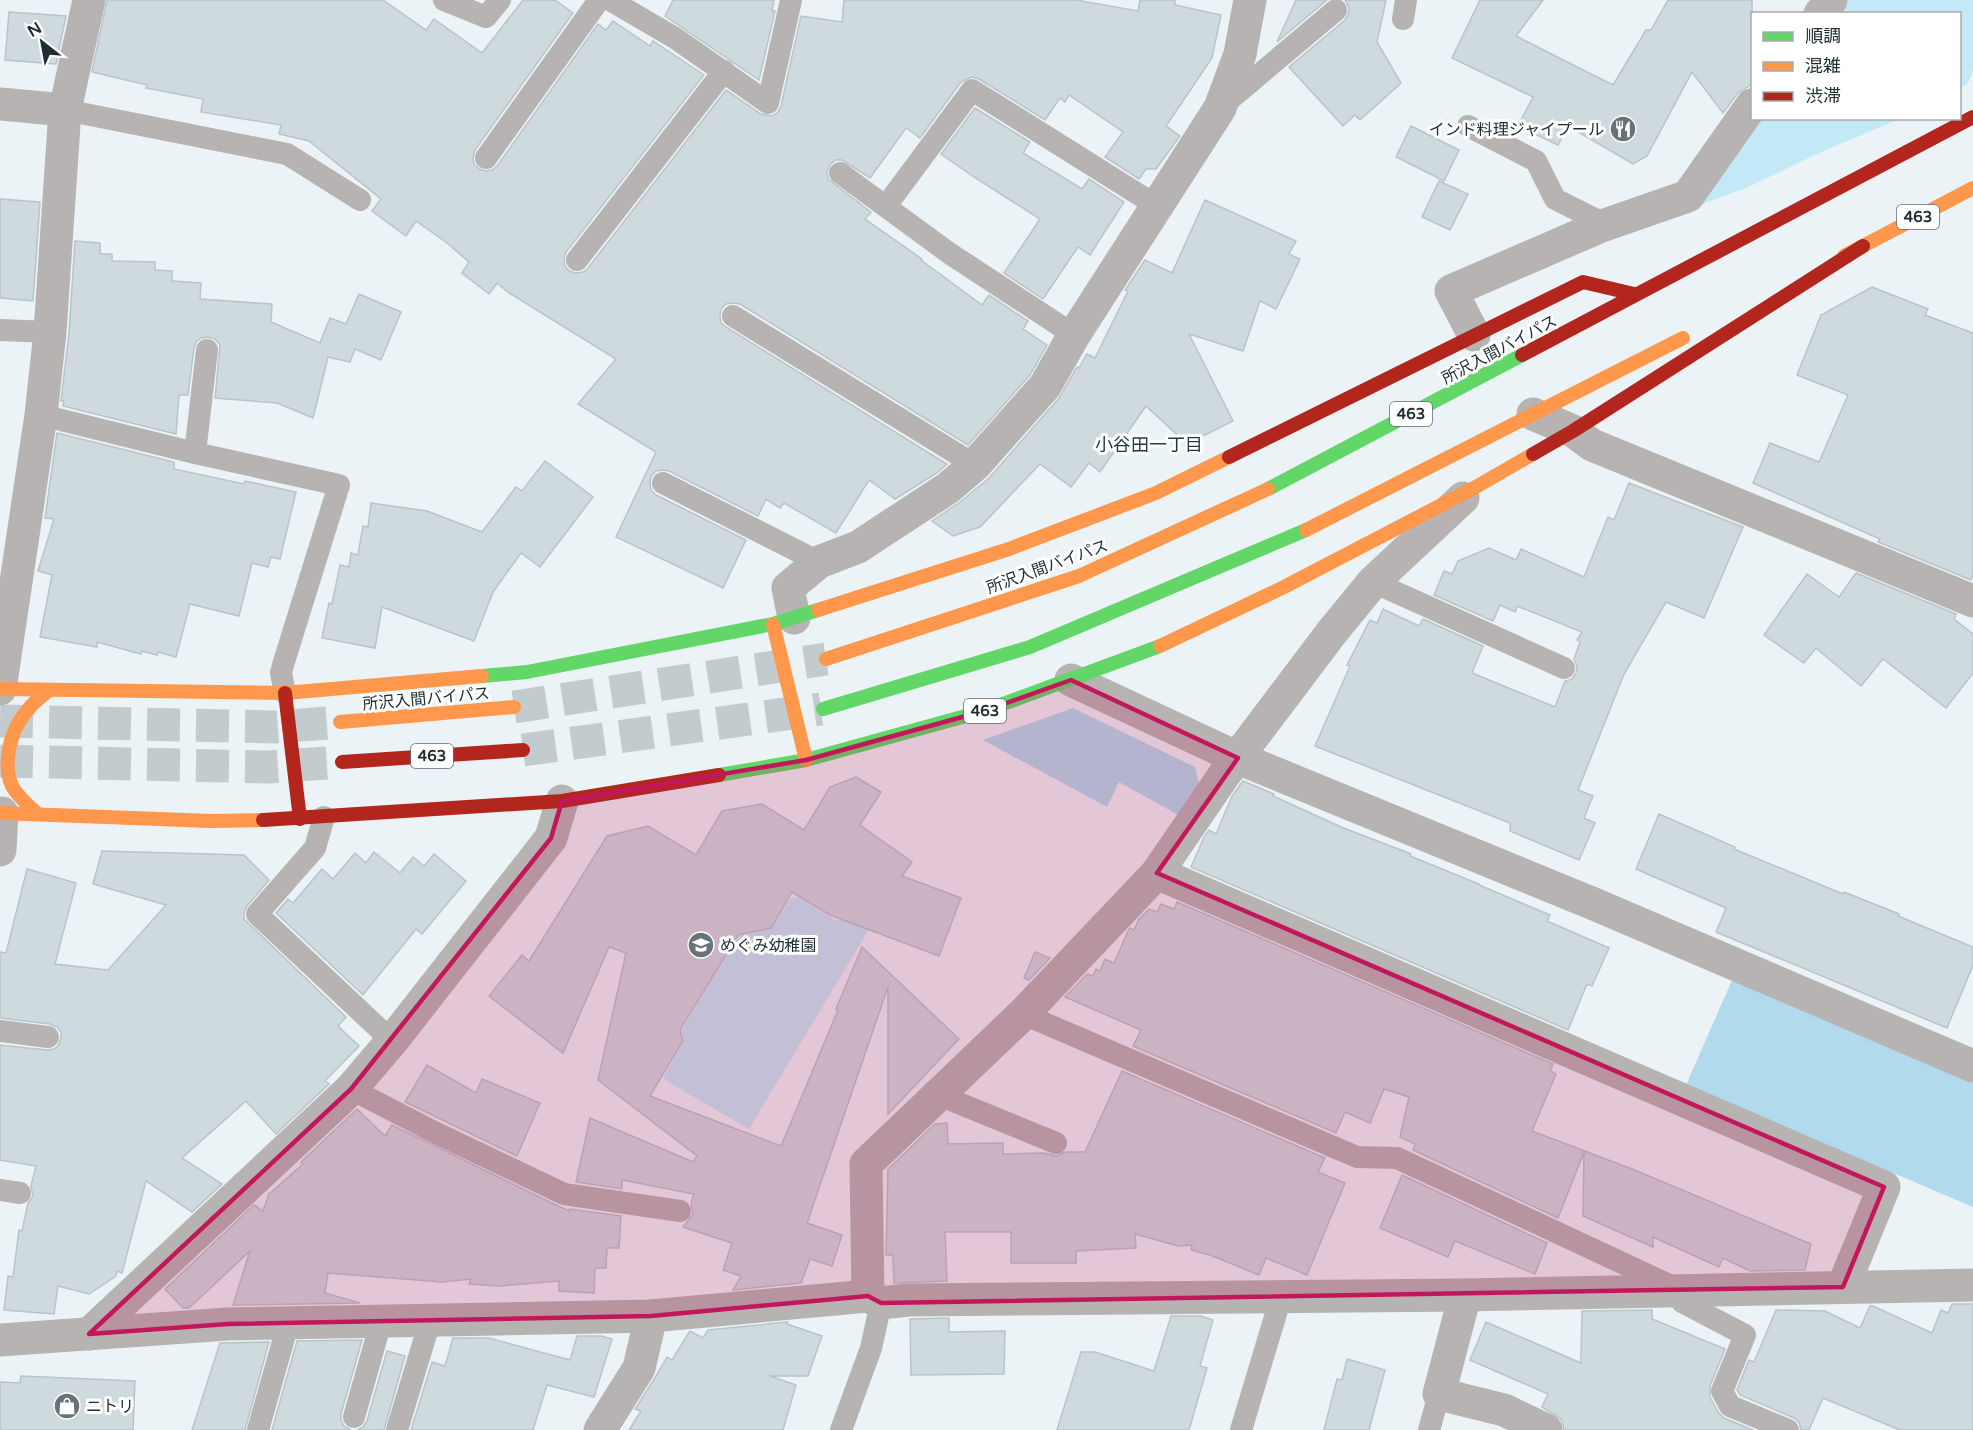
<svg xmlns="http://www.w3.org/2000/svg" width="1973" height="1430" font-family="'Varela Round','Noto Sans JP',sans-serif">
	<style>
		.green { fill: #c3e9f7 }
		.forest { fill: #b1dbec }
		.building { fill: #cfdade; stroke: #b9c4c8; stroke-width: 1.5 }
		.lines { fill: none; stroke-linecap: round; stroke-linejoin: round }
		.highway-tunnel { stroke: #c2cccf; stroke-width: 33; stroke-dasharray: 33 16; stroke-linecap: butt }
		.lane { stroke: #b6b3b2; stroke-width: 22 }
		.street { stroke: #b6b3b2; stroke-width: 33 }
		.fast { stroke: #63d668; stroke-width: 14 }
		.slow { stroke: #ff974d; stroke-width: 14 }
		.jam { stroke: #b3261e; stroke-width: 14 }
		.marked { fill: #c2185b; fill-opacity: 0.2; stroke: #c2185b; stroke-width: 4.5; stroke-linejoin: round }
		.labels { text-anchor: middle; stroke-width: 6; stroke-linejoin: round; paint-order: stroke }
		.shield { fill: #fff; stroke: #636d71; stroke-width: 1.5 }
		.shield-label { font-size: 15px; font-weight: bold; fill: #202e34 }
		.poi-label { font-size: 16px; fill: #202e34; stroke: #fff; text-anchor: start }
		.street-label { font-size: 16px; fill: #202e34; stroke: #fff }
		.neighbourhood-label { font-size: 18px; fill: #193a46; stroke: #fff }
	</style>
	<rect width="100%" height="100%" fill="#ebf3f6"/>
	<g class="green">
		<polygon points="1845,0 1973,0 1973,70 1968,83 1960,88 1960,14 1835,14"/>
		<polygon points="1757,119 1900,119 1821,152 1746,188 1695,207"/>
		<polygon points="895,886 749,1129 663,1079 684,1041 681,1031 738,936 750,934 758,920 772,928 790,899 798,897 837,921 850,916"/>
	</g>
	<g class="forest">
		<polygon points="1073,708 1195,767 1200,787 1180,816 1119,782 1107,807 983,740"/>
		<polygon points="1733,978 1973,1082 1973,1207 1686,1085"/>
	</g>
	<g class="building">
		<polygon points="107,0 383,0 426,30 434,19 482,53 523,0 555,0 573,13 475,150 473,157 474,164 479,169 485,171 492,170 497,166 598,24 606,30 613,21 650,46 653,41 704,75 566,252 564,259 565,266 569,271 576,273 583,272 588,268 726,90 761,114 772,116 778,112 781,106 801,16 842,22 844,0 1076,0 1138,11 1140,0 1175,0 1175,5 1221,15 1212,58 1166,126 1180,136 1156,169 1146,169 1139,179 1105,157 1123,132 1069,95 1065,102 1060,98 1045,120 979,79 972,77 961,82 920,138 906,128 870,178 842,160 835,160 830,165 827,172 828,179 871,212 865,219 922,259 921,260 982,305 989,295 1028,321 1023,329 1047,345 1030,375 968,445 740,304 733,303 726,304 721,309 720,316 721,323 726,327 947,464 937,473 895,499 869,480 836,533 784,503 780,508 766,499 758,516 669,471 663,470 656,471 651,476 650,483 651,490 656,495 746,540 723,588 616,537 656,452 578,404 616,359 509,293 497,283 489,294 462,273 469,262 447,243 416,221 406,236 372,211 381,199 309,141 279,134 281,125 201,112 203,99 146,88 147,85 92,72"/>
		<polygon points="673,0 774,0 772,11 775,11 759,80 665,16"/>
		<polygon points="1296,0 1327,0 1277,42"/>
		<polygon points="1345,0 1386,0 1377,42 1401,83 1360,120 1355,115 1343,126 1289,67 1345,20 1348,15 1349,8"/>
		<polygon points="1480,0 1543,0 1516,36 1613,85 1646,30 1651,30 1668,0 1752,0 1752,84 1737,94 1723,113 1692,72 1647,156 1633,164 1568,126 1558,145 1518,126 1533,97 1452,58"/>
		<polygon points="9,12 66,16 56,64 5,60"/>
		<polygon points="975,108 1030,142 1023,153 1082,189 1089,179 1124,202 1090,255 1078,247 1043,299 1004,273 1040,219 974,177 941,154"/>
		<polygon points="1411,126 1459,150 1444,181 1396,157"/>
		<polygon points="1439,181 1468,194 1450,230 1422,217"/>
		<polygon points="0,199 40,202 33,301 0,298"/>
		<polygon points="1205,200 1296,241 1289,254 1300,259 1276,309 1260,301 1243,351 1189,334 1233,421 1187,444 1146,406 1100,472 1089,463 1071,487 1040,464 980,527 953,536 932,521 960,502 989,478 1059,398 1077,367 1079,368 1087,354 1095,358 1128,291 1125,290 1145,260 1172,273"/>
		<polygon points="75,241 100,243 100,254 112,254 112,261 155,262 155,270 172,271 172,281 201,283 200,299 272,304 271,322 320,343 330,318 346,324 359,294 401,312 381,360 355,349 350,362 328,357 313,418 277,403 215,398 220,345 215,339 208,337 201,338 196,342 194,348 188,395 179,395 176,434 63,406 64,401 61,401 69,333"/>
		<polygon points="1872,287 1928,309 1925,315 1973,333 1973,575 1971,580 1878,542 1880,539 1753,483 1770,443 1819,462 1848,395 1797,375 1821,315"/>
		<polygon points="57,433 174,462 174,469 244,484 245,481 296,492 280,559 271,557 268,567 252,563 239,616 190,604 176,657 158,652 157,655 142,651 141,654 97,642 97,647 40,637 52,575 38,571 54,519 45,518"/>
		<polygon points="545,461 593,497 540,567 521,553 493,592 474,641 382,607 375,648 322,638 329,603 332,604 340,565 349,567 351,553 358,555 363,526 368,527 371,503 427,511 482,532 516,487 522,491"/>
		<polygon points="1629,483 1743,527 1704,618 1666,602 1624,674 1578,790 1593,796 1584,818 1595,823 1579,860 1510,831 1510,823 1315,746 1350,666 1347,665 1370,620 1377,623 1383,609 1419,626 1423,619 1483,646 1472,673 1555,707 1565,681 1572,679 1576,673 1577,666 1574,659 1580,642 1577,640 1582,632 1517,606 1515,612 1500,605 1493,621 1434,595 1444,571 1452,574 1458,561 1489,548 1516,560 1521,549 1584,577 1608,517 1614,520"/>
		<polygon points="1856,573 1956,614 1954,619 1973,634 1973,673 1946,708 1883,659 1861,686 1816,648 1804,663 1764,635 1807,574 1839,597"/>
		<polygon points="856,777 881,792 860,825 912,862 902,876 961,898 939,956 830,915 792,892 771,928 738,935 680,1030 683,1041 650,1096 781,1146 838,1010 836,1009 862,947 959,1039 888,1114 888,987 807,1223 842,1235 832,1266 810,1259 801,1283 733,1290 741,1276 723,1270 732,1243 683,1227 693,1214 691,1203 694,1194 622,1180 622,1189 576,1182 590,1118 693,1162 697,1156 598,1080 626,953 609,947 563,1053 489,996 522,955 529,961 607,836 648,826 696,855 722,811 762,804 804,830 830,787"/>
		<polygon points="1243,781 1274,794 1273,796 1341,827 1411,854 1410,856 1479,884 1479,885 1550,915 1547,921 1609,948 1592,986 1587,984 1568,1030 1191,867 1204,837 1209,830 1216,834 1232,796"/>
		<polygon points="1659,814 1735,847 1734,849 1843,894 1844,892 1899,914 1898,916 1973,947 1973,965 1947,1028 1716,932 1726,908 1636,869"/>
		<polygon points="102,851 244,855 269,880 247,906 244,912 244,919 346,1017 338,1026 359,1046 325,1081 329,1084 276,1134 246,1101 182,1158 222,1184 192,1212 146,1181 122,1273 117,1271 116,1276 89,1294 58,1286 54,1314 4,1310 8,1276 13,1277 19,1230 22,1231 28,1203 33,1196 31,1186 36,1166 0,1160 0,1045 47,1050 54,1049 58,1046 61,1038 61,1032 57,1027 50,1024 0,1018 0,952 6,953 27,869 76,883 55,964 108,970 166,905 93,884"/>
		<polygon points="374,852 400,873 413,857 424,866 434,854 466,881 422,934 416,929 363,995 276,913 288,899 293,903 322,869 333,879 355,853 366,863"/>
		<polygon points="1177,902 1553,1064 1550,1071 1556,1074 1532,1131 1632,1169 1811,1244 1805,1270 1750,1271 1723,1258 1719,1267 1653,1237 1653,1247 1583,1216 1584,1152 1558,1218 1413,1150 1415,1144 1400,1137 1409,1097 1384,1089 1370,1123 1345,1112 1336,1133 1133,1046 1141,1030 1065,997 1087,974 1093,976 1096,969 1100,971 1105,959 1114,963 1128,931 1130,928 1134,930 1139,919 1149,909 1157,912 1161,904 1174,909"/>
		<polygon points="1035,952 1050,958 1029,980 1024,978"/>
		<polygon points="427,1065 476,1093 482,1079 540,1103 517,1156 405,1102"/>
		<polygon points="1122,1071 1325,1158 1318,1172 1345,1183 1307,1275 1266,1258 1259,1275 1210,1255 1191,1250 1192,1245 1178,1246 1135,1234 1136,1248 1076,1251 1076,1263 1011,1263 1011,1232 945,1232 947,1281 894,1283 893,1255 886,1255 888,1169 935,1124 947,1123 948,1144 1003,1143 1003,1154 1044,1153 1057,1156 1065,1152 1085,1152"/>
		<polygon points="357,1109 385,1136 392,1125 558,1206 570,1211 570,1209 621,1216 619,1248 607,1248 606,1268 595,1268 594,1293 559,1291 559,1281 500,1286 469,1284 471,1279 442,1282 328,1273 325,1293 360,1303 233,1305 250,1251 189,1308 183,1308 165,1289 254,1205 263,1211 269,1194 303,1164 301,1162"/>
		<polygon points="1402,1175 1547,1243 1535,1274 1455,1241 1448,1257 1380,1228"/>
		<polygon points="1952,1304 1973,1304 1973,1430 1900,1430 1823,1398 1809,1430 1801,1430 1799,1422 1794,1418 1740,1395 1737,1390 1749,1360 1754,1362 1776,1310 1825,1311 1860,1328 1870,1306 1873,1306 1932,1333 1941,1310 1948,1313"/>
		<polygon points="1652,1310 1652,1319 1725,1349 1710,1386 1710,1397 1718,1412 1724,1418 1753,1430 1564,1430 1561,1419 1542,1407 1548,1394 1470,1360 1486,1322 1581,1363 1582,1311"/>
		<polygon points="1171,1316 1201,1316 1213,1320 1200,1366 1207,1368 1189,1430 1057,1430 1081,1352 1095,1352 1154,1371"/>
		<polygon points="949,1318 949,1332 1005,1331 1004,1374 911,1375 910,1319"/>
		<polygon points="788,1322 787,1324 822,1336 808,1376 770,1376 796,1385 783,1430 629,1430 641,1411 635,1409 656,1376 667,1357 672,1360 690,1331 703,1338 708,1330"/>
		<polygon points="577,1336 601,1336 612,1339 594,1397 547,1385 533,1430 411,1430 432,1362 445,1366 453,1338 489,1338 570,1360"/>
		<polygon points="362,1340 341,1414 341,1420 344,1426 351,1430 272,1430 297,1341"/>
		<polygon points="269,1342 245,1430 192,1430 220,1343"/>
		<polygon points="387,1351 405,1356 384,1430 357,1430 363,1427 367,1421"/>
		<polygon points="1347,1359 1385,1370 1369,1430 1324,1430 1337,1379 1342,1380"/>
		<polygon points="21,1376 135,1381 133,1430 0,1430 0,1382 20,1383"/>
	</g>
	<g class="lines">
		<g class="highway-tunnel">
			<polyline points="514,707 826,659"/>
			<polyline points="0,721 274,727 340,722"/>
			<polyline points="523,750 821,709"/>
			<polyline points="0,761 268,767 342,762"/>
		</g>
		<g class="lane">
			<polyline points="444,0 486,17 500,0"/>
			<polyline points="610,0 675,38 768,103 791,0"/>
			<polyline points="1403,19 1406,0"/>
			<polyline points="1223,105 1336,10"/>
			<polyline points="65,110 287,154 360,200"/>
			<polyline points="1468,126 1536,161 1555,199 1607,225"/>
			<polyline points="486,158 599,0"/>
			<polyline points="840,173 949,253 1074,335"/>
			<polyline points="886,206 972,90 1157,206"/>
			<polyline points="577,260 724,71"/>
			<polyline points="733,316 975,465"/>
			<polyline points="0,330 50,332"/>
			<polyline points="41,415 195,453 339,485 283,665 281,673 285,693"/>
			<polyline points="195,453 207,350"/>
			<polyline points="663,483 819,562"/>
			<polyline points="1373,582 1564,668"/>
			<polyline points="324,817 315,848 257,914 392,1041"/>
			<polyline points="1023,1014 1357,1157 1397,1158 1680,1290 1682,1302 1745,1335 1722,1391 1730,1406 1788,1430"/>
			<polyline points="0,1031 48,1037"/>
			<polyline points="351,1089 434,1132 564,1194 680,1211"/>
			<polyline points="939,1095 1056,1143"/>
			<polyline points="0,1190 20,1193"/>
			<polyline points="354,1417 381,1322"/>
			<polyline points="258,1430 288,1324"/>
			<polyline points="397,1430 430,1321"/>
			<polyline points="841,1430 871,1348 881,1303"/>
			<polyline points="1241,1430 1281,1297"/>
			<polyline points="1429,1430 1439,1394"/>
		</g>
		<g class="street">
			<polyline points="1820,14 1831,0"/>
			<polyline points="0,104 65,110"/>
			<polyline points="1474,335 1451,291 1599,227 1688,196 1752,105"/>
			<polyline points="1533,414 1573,431 1592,445 1973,601"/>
			<polyline points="794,618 788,588 819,562 858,547 948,488 975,465 1045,386 1074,335 1220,108 1240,54 1250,0"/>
			<polyline points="1071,680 1238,758 1594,904 1973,1066"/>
			<polyline points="0,689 41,415 50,332 65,110 89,0"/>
			<polyline points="0,850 2,813"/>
			<polyline points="1157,873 1884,1187 1843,1287"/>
			<polyline points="1465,1295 1439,1394 1504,1410 1546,1430"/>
			<polyline points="868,1296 866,1164 1023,1014 1157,873 1224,775 1332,632 1373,582 1463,498"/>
			<polyline points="89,1334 351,1089 392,1041 551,838 562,801"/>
			<polyline points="0,1340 228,1324 651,1316 868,1296 881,1303 908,1300 1465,1295 1973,1285"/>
			<polyline points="600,1430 639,1368 651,1316"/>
		</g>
		<g class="fast">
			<polyline points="1268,489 1522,355"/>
			<polyline points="482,676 527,672 773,624 818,610"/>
			<polyline points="823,709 1030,647 1306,530"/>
			<polyline points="719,775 806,760 984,711 1160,646"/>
		</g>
		<g class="slow">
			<polyline points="1844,256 1973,188"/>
			<polyline points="1306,530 1683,338"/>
			<polyline points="818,610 1009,549 1156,493 1229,457"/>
			<polyline points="773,624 806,760"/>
			<polyline points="1160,646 1284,587 1474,488 1533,454"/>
			<polyline points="826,659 1079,576 1268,489"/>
			<polyline points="0,689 285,693 482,676"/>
			<polyline points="340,722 514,707"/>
			<polyline points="0,813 211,821 263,820"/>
			<path d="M38 814C29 806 18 797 12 786 8 777 7 768 8 758 10 729 25 708 48 691"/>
		</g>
		<g class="jam">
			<polyline points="1522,355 1973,117"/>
			<polyline points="1533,454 1573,431 1863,246"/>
			<polyline points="1229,457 1583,282 1634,294"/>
			<polyline points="285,693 300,819"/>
			<polyline points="342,762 523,750"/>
			<polyline points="263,820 562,801 719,775"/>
		</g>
	</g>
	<path class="marked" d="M1071 680 1238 758 1157 873 1884 1187 1843 1287 881 1303 868 1296 651 1316 228 1324 89 1334 351 1089 551 838 562 801 806 760 984 711Z"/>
	<defs>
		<symbol id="restaurant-disc" viewBox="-11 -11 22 22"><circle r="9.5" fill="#677378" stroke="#fff"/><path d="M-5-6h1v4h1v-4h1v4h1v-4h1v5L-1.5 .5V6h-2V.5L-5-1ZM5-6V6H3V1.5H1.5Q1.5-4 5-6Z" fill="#fff"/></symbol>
		<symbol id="school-disc" viewBox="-11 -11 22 22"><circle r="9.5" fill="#677378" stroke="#fff"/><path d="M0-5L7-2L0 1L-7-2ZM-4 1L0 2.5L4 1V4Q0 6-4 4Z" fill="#fff"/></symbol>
		<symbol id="shop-disc" viewBox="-11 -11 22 22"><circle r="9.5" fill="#677378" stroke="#fff"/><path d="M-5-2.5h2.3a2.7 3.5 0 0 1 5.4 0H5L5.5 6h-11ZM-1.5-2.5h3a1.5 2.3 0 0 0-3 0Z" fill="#fff"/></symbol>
	</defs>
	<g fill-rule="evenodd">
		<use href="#restaurant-disc" x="1608" y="114" width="30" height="30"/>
		<use href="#school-disc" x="686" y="930" width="30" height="30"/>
		<use href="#shop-disc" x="52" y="1391" width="30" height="30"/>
	</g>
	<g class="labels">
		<g class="shield">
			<rect x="1897" y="205" width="42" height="24" rx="4.5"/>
			<rect x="1390" y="402" width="42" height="24" rx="4.5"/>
			<rect x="964" y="699" width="42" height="24" rx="4.5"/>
			<rect x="411" y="744" width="42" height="24" rx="4.5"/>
		</g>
		<g class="shield-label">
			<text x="1918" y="222">463</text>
			<text x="1411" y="419">463</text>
			<text x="985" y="716">463</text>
			<text x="432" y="761">463</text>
		</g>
		<g class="poi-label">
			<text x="1604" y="135" text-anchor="end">インド料理ジャイプール</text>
			<text x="720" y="951">めぐみ幼稚園</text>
			<text x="86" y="1412">ニトリ</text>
		</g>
		<g class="street-label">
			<text transform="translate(1499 349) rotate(-28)" y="6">所沢入間バイパス</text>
			<text transform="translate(1047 566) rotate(-20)" y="6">所沢入間バイパス</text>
			<text transform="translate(426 698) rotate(-5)" y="6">所沢入間バイパス</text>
		</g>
		<g class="neighbourhood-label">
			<text x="1149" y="451">小谷田一丁目</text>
		</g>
	</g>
	<rect x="1751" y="12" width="210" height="108" fill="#ffffff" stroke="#a6abae" stroke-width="1.5"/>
	<rect x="1763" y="32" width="30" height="9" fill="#63d668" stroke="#a6abae" stroke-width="1.5"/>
	<text x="1805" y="42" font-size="18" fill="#202e34">順調</text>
	<rect x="1763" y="62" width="30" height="9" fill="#ff974d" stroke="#a6abae" stroke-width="1.5"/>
	<text x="1805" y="72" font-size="18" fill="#202e34">混雑</text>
	<rect x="1763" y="92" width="30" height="9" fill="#b3261e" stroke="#a6abae" stroke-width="1.5"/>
	<text x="1805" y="102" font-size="18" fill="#202e34">渋滞</text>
	<g transform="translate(42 42) rotate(329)" stroke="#ffffff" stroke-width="4.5" paint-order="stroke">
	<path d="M0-4.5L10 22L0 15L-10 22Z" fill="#202e34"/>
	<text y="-9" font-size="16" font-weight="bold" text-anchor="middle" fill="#202e34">N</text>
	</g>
</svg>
